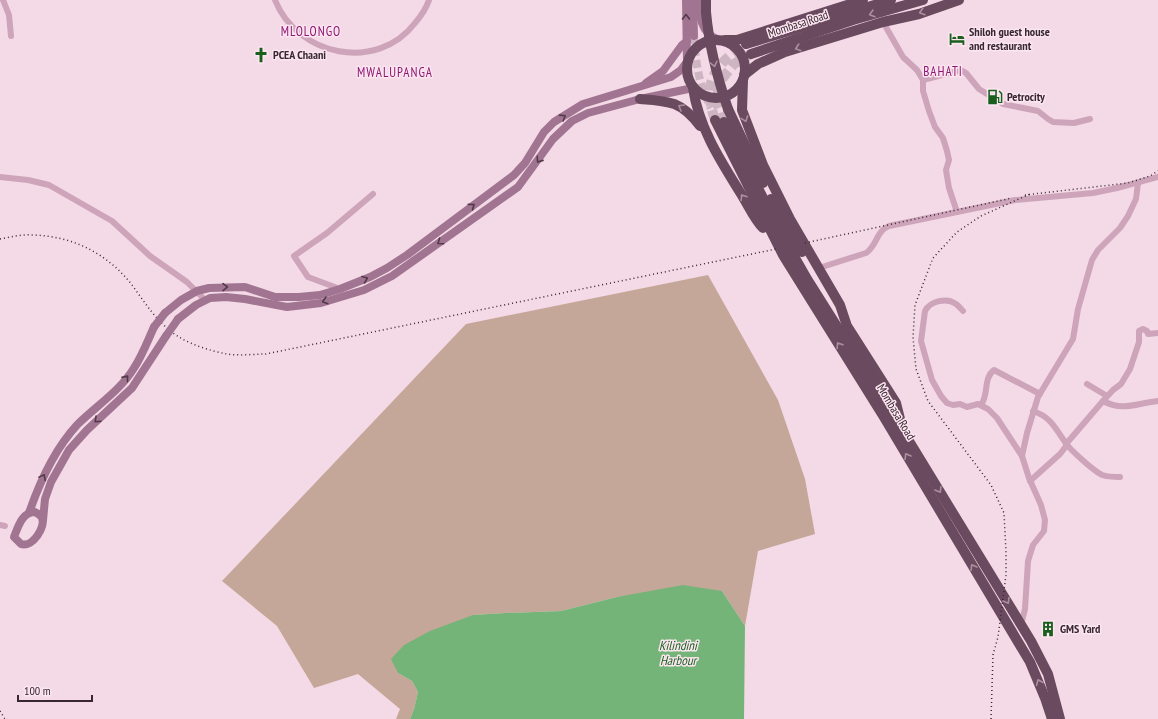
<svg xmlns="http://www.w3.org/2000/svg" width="1158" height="719" font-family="'PT Sans Narrow',sans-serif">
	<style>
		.green { fill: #c4a798 }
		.water { fill: #75b478 }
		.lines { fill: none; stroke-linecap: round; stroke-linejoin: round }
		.secondary-tunnel { stroke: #ceb5c2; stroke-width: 8; stroke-dasharray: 8 4; stroke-linecap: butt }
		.trunk-tunnel { stroke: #ceb5c2; stroke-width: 10; stroke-dasharray: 10 5; stroke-linecap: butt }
		.minor { stroke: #cda4ba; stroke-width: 6 }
		.secondary { stroke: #a17591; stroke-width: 8 }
		.trunk { stroke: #6a4a5f; stroke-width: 10 }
		.rail { stroke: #382632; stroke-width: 1.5; stroke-dasharray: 1 3; stroke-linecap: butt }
		.secondary-bridge { stroke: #a17591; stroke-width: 8 }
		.trunk-bridge { stroke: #6a4a5f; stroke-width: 10 }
		.oneway { stroke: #ab90a0 }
		.oneway2 { stroke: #523a4a }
		.labels { text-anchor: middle; stroke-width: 3; stroke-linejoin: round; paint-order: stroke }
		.street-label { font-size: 12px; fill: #382632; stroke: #fbe6f0 }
		.poi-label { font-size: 12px; font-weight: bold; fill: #382632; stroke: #fbe6f0; text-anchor: start }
		.neighbourhood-label { font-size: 13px; letter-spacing: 1px; fill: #8f1772; stroke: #fbe6f0 }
		.water-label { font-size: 13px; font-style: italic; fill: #185e1d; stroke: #fbe6f0 }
	</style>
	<rect width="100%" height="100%" fill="#f4d9e6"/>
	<polygon class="green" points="708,275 778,400 805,479 815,534 758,551 745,626 722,591 617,597 561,611 505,613 473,615 398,673 412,681 418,692 414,709 410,719 396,719 400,709 358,674 314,688 277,626 222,581 466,324"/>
	<polygon class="water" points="683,585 722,591 745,626 744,719 410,719 414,709 418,692 412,681 398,673 391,659 404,645 430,631 473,615 505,613 561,611 617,597"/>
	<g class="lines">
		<path class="secondary-tunnel" d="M694 36C696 64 698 82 711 108"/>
		<g class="trunk-tunnel">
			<path d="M715 120C702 82 714 65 746 44"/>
			<polyline points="724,122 718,106 718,91 722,79 734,64 751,54"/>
		</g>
		<g class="minor">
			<polyline points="3,0 9,15 11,36"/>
			<path d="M275 0C297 56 377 73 415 23 421 16 426 9 429 0"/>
			<polyline points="883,22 903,57 917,70 923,80 923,91 929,111 935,127 943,138 947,151 949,160 946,170 949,188 957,212"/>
			<polyline points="923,80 961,70 966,73 979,89 1003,104 1038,111 1048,119 1053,122 1074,123 1090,119"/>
			<polyline points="0,177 28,180 49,185 112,221 150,256 187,282 205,300"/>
			<path d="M819 268 866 253C877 246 876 231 889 226L1015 200 1093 193 1117 188 1158 177"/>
			<polyline points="340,289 308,277 294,256 327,233 373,194"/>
			<path d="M963 311C961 309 959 306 956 304 947 297 930 301 925 311L921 341 932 380 941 396 947 403 953 405 960 404 967 407 978 404 988 409 997 418 1022 456 1029 478 1041 505 1045 520 1044 531 1033 545 1028 561 1025 609 1021 625"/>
			<polyline points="1087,384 1107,396"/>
			<polyline points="1103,401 1113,390 1121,384 1130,369 1139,342 1139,331 1143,329 1147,331 1148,334 1158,333"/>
			<path d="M981 405C989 395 983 378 994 370L1040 394"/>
			<path d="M1033 411C1051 417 1055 428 1065 442 1070 450 1094 471 1102 475 1108 477 1114 477 1120 477"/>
			<path d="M1066 444 1103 401C1124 412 1137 403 1158 401"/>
			<polyline points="1022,456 1027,433 1038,397 1073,339 1078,309 1092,260 1098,250 1120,228 1128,216 1136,199 1138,183"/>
			<polyline points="1030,481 1060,454 1067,445"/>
			<polyline points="0,525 5,526"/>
		</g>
		<g class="secondary">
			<path d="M699 0C699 15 701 33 717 39"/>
			<polyline points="693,2 694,36"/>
			<polyline points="646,83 663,71 682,45 687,41"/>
			<polyline points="165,313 181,300 197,291 209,288 245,287 275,297 299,297 320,295 340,289 370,277 387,268 407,255 514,175 525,163 544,132 554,122 583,104 671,77 681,70 687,62 686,0"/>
			<polyline points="178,319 196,305 210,298 226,297 245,299 287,307 321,303 364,290 392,276 518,187 553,139 572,121 588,113 640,99 693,88"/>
			<path d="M35 512C38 514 41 515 42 518 46 526 33 548 21 544L14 537C18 527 22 512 35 512Z"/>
			<path d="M29 513C40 481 54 450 77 425 96 406 120 391 134 368 142 356 148 340 154 327"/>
			<polyline points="43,520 45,499 51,482 69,450 87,430 132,388 166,336"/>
		</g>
		<g class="trunk">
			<polyline points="706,0 706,12"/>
			<circle cx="716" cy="69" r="29"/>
			<polyline points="725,40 737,40 863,0"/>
			<polyline points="746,44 891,0"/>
			<polyline points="751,54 853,20 923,0"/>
			<polyline points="744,75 758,64 785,52 883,22 919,14 959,0"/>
			<polyline points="743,80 742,110 763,165 790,219 840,305 847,326 896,403 900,419"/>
			<path d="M693 88C699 129 722 163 743 197 749 207 755 220 763 228"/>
			<path d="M640 99C669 101 681 101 700 126"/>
			<polyline points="728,109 763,183"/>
			<polyline points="715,120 783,255 884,417 1030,662 1045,698 1052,719"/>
			<polyline points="724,122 782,235 807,279 904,433 1031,641 1048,674 1060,719"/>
			<polyline points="771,199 802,252"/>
		</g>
		<g class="rail">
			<polyline points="1025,195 1128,183 1150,176 1158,171"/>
			<path d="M0 239C11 237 22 234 33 235 73 236 108 254 132 285 146 304 158 324 179 337 192 345 211 351 227 354 240 356 254 354 266 354L776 249"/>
			<polyline points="805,243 1012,198"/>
			<polyline points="0,711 5,719"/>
			<polyline points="991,719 993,655 998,637 1006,575 1006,552 1004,513 991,485 928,401 916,369 913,337 915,305 933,258 957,232 981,216 1030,194"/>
		</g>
		<g class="secondary-bridge">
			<polyline points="154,327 165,313"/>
			<polyline points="166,336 178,319"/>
		</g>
		<path class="trunk-bridge" d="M706 12C709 45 717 77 728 109"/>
	</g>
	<defs><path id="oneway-chevron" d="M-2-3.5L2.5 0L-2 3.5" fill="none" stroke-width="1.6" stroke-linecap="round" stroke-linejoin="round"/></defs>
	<g class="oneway">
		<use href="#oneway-chevron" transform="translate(922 12) rotate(163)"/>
		<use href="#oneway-chevron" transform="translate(872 14) rotate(164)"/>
		<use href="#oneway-chevron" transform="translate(798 48) rotate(162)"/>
		<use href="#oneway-chevron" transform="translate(714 64) rotate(76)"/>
		<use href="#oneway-chevron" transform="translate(681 107) rotate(-150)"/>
		<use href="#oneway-chevron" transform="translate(745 119) rotate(70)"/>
		<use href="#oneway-chevron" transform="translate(743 197) rotate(-122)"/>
		<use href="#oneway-chevron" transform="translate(839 345) rotate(-122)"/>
		<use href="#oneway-chevron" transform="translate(907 456) rotate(-121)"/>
		<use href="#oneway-chevron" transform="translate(939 490) rotate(59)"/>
		<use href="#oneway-chevron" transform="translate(973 567) rotate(-121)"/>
		<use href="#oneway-chevron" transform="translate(1007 601) rotate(59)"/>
		<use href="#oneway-chevron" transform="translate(1039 682) rotate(-113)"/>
	</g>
	<g class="oneway2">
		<use href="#oneway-chevron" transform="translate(686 17) rotate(-90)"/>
		<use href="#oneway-chevron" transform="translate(563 117) rotate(-32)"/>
		<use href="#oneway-chevron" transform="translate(539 160) rotate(125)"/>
		<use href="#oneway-chevron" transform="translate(472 206) rotate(-37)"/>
		<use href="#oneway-chevron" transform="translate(440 242) rotate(145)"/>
		<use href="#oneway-chevron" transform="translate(365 279) rotate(-22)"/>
		<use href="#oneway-chevron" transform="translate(225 287) rotate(-1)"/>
		<use href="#oneway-chevron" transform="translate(325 301) rotate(164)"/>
		<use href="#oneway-chevron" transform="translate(126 378) rotate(-51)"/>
		<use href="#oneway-chevron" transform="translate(97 420) rotate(137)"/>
		<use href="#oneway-chevron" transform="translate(43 477) rotate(-62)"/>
	</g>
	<defs>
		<symbol id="hotel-bare" viewBox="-9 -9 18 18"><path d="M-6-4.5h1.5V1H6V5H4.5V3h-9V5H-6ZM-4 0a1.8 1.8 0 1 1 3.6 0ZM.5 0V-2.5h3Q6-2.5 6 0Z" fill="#185e1d" stroke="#fbe6f0" stroke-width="2.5" paint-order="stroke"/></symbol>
		<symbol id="church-bare" viewBox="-9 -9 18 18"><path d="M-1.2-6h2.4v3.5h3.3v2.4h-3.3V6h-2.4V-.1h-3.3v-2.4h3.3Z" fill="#185e1d" stroke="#fbe6f0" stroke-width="2.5" paint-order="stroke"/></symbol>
		<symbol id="fuel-bare" viewBox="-9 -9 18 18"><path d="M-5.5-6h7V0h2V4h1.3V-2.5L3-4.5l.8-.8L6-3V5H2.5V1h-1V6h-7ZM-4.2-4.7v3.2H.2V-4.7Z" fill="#185e1d" stroke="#fbe6f0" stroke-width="2.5" paint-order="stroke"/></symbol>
		<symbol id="building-bare" viewBox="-9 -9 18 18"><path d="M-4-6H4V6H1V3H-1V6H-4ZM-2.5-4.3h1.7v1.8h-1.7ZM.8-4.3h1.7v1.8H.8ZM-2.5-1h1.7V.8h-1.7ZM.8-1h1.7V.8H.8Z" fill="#185e1d" stroke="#fbe6f0" stroke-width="2.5" paint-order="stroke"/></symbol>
	</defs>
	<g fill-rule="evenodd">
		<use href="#hotel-bare" x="946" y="28" width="22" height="22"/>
		<use href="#church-bare" x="250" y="44" width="22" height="22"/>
		<use href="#fuel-bare" x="984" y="86" width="22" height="22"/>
		<use href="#building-bare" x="1037" y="618" width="22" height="22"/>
	</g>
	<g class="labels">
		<g class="street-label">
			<text transform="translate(798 24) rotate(-18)" y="4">Mombasa Road</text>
			<text transform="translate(896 412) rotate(59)" y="4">Mombasa Road</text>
		</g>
		<g class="poi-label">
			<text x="969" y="36">Shiloh guest house<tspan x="969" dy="14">and restaurant</tspan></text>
			<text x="273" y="59">PCEA Chaani</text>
			<text x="1007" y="101">Petrocity</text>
			<text x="1060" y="633">GMS Yard</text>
		</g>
		<g class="neighbourhood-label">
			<text x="311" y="36">MLOLONGO</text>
			<text x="943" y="76">BAHATI</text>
			<text x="395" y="77">MWALUPANGA</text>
		</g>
		<g class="water-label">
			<text x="678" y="650">Kilindini<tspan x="678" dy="15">Harbour</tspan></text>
		</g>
	</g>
	<path d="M18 695v6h74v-6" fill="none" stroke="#382632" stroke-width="2"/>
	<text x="24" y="695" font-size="12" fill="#382632" stroke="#fbe6f0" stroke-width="3" paint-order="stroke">100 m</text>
</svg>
